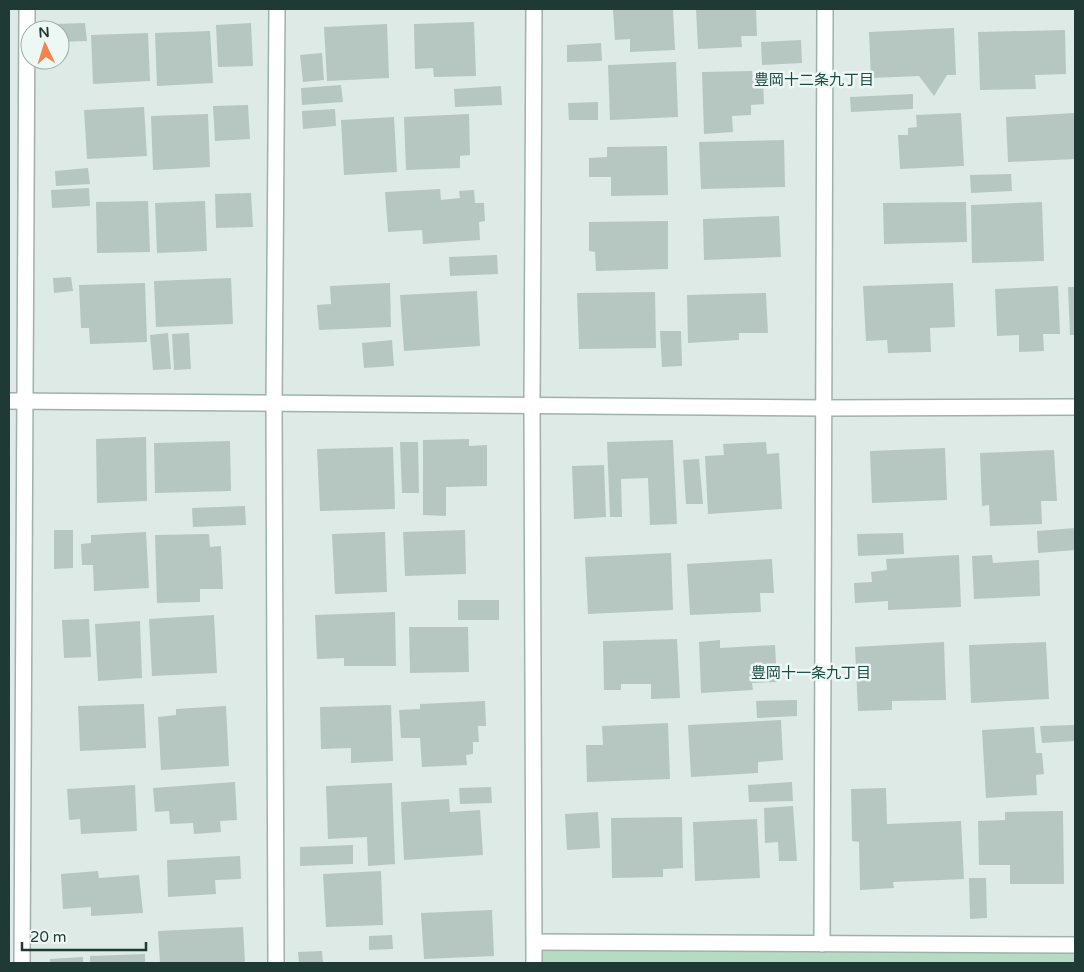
<svg xmlns="http://www.w3.org/2000/svg" width="1084" height="972" font-family="'Varela Round','Noto Sans JP',sans-serif">
	<style>
		.green { fill: #b5dcc2 }
		.building { fill: #b6c7c1 }
		.lines { fill: none; stroke-linecap: round; stroke-linejoin: round }
		.minor-casing { stroke: #a0b1ac; stroke-width: 18 }
		.minor { stroke: #fff; stroke-width: 15 }
		.labels { text-anchor: middle; stroke-width: 5; stroke-linejoin: round; paint-order: stroke }
		.neighbourhood-label { font-size: 15px; fill: #1a4c43; stroke: #edf7f3 }
	</style>
	<rect width="100%" height="100%" fill="#ddeae5"/>
	<polygon class="green" points="535,942 1075,945 1075,963 534,963"/>
	<g class="building">
		<polygon points="613,9 673,9 675,50 630,52 630,39 615,40"/>
		<polygon points="696,9 756,9 757,36 741,36 742,47 698,49"/>
		<polygon points="474,22 476,76 434,77 433,68 415,69 414,24"/>
		<polygon points="85,23 87,41 60,42 60,30 54,30 53,24"/>
		<polygon points="251,23 253,66 218,67 216,25"/>
		<polygon points="387,24 389,78 327,81 324,27"/>
		<polygon points="954,28 956,75 947,75 934,96 919,76 871,78 869,32"/>
		<polygon points="1065,30 1066,74 1035,75 1036,89 980,90 978,32"/>
		<polygon points="210,31 213,83 157,86 155,33"/>
		<polygon points="148,33 150,81 93,84 91,35"/>
		<polygon points="801,40 802,63 762,65 761,42"/>
		<polygon points="601,43 602,61 567,62 567,45"/>
		<polygon points="322,53 324,80 303,82 300,55"/>
		<polygon points="676,62 678,117 610,120 608,65"/>
		<polygon points="752,71 753,81 763,80 764,104 751,105 751,115 732,116 733,132 704,134 702,72"/>
		<polygon points="341,85 343,102 302,105 301,88"/>
		<polygon points="501,86 502,105 455,107 454,89"/>
		<polygon points="913,94 913,109 851,112 850,97"/>
		<polygon points="598,102 598,120 569,120 568,103"/>
		<polygon points="248,105 250,139 215,141 213,106"/>
		<polygon points="144,107 147,156 87,159 84,110"/>
		<polygon points="335,109 336,126 303,129 302,111"/>
		<polygon points="961,113 964,166 900,169 898,135 908,135 908,128 917,127 916,115"/>
		<polygon points="1075,113 1075,159 1008,162 1006,117"/>
		<polygon points="208,114 210,167 153,170 151,116"/>
		<polygon points="469,114 470,155 460,156 460,168 406,170 404,117"/>
		<polygon points="394,117 397,172 344,175 341,120"/>
		<polygon points="784,140 785,187 701,189 699,142"/>
		<polygon points="667,146 668,195 611,196 611,177 589,177 589,158 607,157 607,147"/>
		<polygon points="88,168 90,184 56,186 55,171"/>
		<polygon points="1011,174 1012,191 971,193 970,175"/>
		<polygon points="89,188 90,206 52,208 51,190"/>
		<polygon points="440,189 441,200 460,198 459,191 474,190 475,203 484,203 485,221 479,222 480,240 423,244 422,230 388,232 385,192"/>
		<polygon points="251,193 253,227 216,228 215,194"/>
		<polygon points="148,201 150,252 97,253 96,202"/>
		<polygon points="205,201 207,251 157,253 155,203"/>
		<polygon points="966,202 967,242 884,244 883,203"/>
		<polygon points="1042,202 1044,261 972,263 971,205"/>
		<polygon points="779,216 781,257 704,260 703,219"/>
		<polygon points="668,221 668,269 596,271 595,252 589,251 589,222"/>
		<polygon points="497,255 498,274 450,276 449,257"/>
		<polygon points="71,277 73,291 54,293 53,278"/>
		<polygon points="231,278 233,324 156,327 154,281"/>
		<polygon points="145,283 147,342 90,344 89,328 81,328 79,285"/>
		<polygon points="390,283 391,327 319,330 317,305 331,304 330,286"/>
		<polygon points="953,283 955,327 930,328 931,352 888,353 887,340 866,341 863,286"/>
		<polygon points="1058,286 1060,334 1043,334 1044,351 1019,352 1019,335 997,336 995,289"/>
		<polygon points="1068,287 1075,287 1075,335 1070,335"/>
		<polygon points="477,291 480,346 404,351 400,295"/>
		<polygon points="655,292 656,348 579,349 577,293"/>
		<polygon points="766,293 768,333 739,333 739,340 688,343 687,295"/>
		<polygon points="660,331 681,331 682,366 662,367"/>
		<polygon points="168,333 171,369 153,370 150,335"/>
		<polygon points="189,333 191,369 174,370 172,334"/>
		<polygon points="392,340 394,366 364,368 362,343"/>
		<polygon points="146,437 147,501 97,503 96,439"/>
		<polygon points="469,439 469,446 487,445 487,486 446,487 446,516 423,515 423,440"/>
		<polygon points="673,440 677,524 650,525 648,478 621,479 622,517 610,517 607,442"/>
		<polygon points="230,441 231,491 155,493 154,443"/>
		<polygon points="400,442 418,442 419,493 402,493"/>
		<polygon points="766,442 767,454 779,453 782,509 708,514 705,456 724,455 723,444"/>
		<polygon points="393,447 395,509 320,511 317,449"/>
		<polygon points="945,448 947,500 872,503 870,451"/>
		<polygon points="1054,450 1057,501 1041,501 1042,524 990,526 989,505 982,506 980,453"/>
		<polygon points="699,459 703,504 686,504 683,460"/>
		<polygon points="604,465 606,517 574,519 572,466"/>
		<polygon points="245,506 246,525 193,527 192,508"/>
		<polygon points="1075,528 1075,550 1038,553 1037,531"/>
		<polygon points="54,530 73,530 73,568 54,569"/>
		<polygon points="465,530 466,574 405,576 403,532"/>
		<polygon points="146,532 149,588 94,591 93,565 82,565 81,544 91,543 91,535"/>
		<polygon points="385,532 387,592 335,594 332,534"/>
		<polygon points="903,533 904,554 858,556 857,534"/>
		<polygon points="209,534 210,547 221,546 223,589 200,589 200,602 157,603 155,535"/>
		<polygon points="671,553 673,610 588,614 585,557"/>
		<polygon points="959,555 961,607 888,610 888,601 855,603 854,583 872,582 871,572 887,570 886,559"/>
		<polygon points="992,555 993,563 1039,560 1040,596 974,599 972,556"/>
		<polygon points="772,559 774,593 760,593 761,612 690,615 687,564"/>
		<rect x="458" y="600" width="41" height="20"/>
		<polygon points="395,612 396,666 344,666 344,658 317,659 315,615"/>
		<polygon points="214,615 217,673 152,676 149,619"/>
		<polygon points="89,619 91,657 64,658 62,620"/>
		<polygon points="140,621 142,678 98,681 95,624"/>
		<polygon points="409,627 468,627 469,672 410,673"/>
		<polygon points="677,639 680,698 651,699 651,684 621,684 621,690 604,690 603,641"/>
		<polygon points="720,640 720,648 775,645 777,682 752,683 753,690 701,693 699,642"/>
		<polygon points="944,642 946,700 892,701 892,710 858,711 855,647"/>
		<polygon points="1046,642 1049,699 971,703 969,645"/>
		<polygon points="797,700 797,716 757,718 756,701"/>
		<polygon points="485,701 486,726 478,726 479,742 473,742 473,754 466,755 467,765 422,767 420,738 401,738 399,710 420,709 420,704"/>
		<polygon points="144,704 146,748 80,751 78,706"/>
		<polygon points="391,705 393,761 351,763 351,748 321,749 320,707"/>
		<polygon points="226,706 229,766 161,770 158,717 176,715 176,709"/>
		<polygon points="781,720 783,760 758,762 758,773 691,777 688,725"/>
		<polygon points="668,723 670,779 587,782 586,745 603,745 602,726"/>
		<polygon points="1075,725 1075,741 1042,743 1040,726"/>
		<polygon points="1034,727 1036,753 1042,753 1044,774 1036,775 1037,795 986,798 982,730"/>
		<polygon points="235,782 237,820 220,821 221,832 194,834 193,823 170,824 169,811 155,812 153,788"/>
		<polygon points="792,782 793,801 749,802 748,785"/>
		<polygon points="392,783 395,864 368,866 367,837 328,839 326,786"/>
		<polygon points="135,785 137,831 81,834 80,819 69,820 67,789"/>
		<polygon points="491,787 492,803 460,804 459,788"/>
		<polygon points="886,788 887,824 961,821 964,879 893,882 894,888 860,890 859,842 852,841 851,789"/>
		<polygon points="449,799 450,812 480,810 483,855 404,860 401,802"/>
		<polygon points="793,806 797,861 779,861 778,842 765,843 764,808"/>
		<polygon points="1063,811 1064,884 1010,884 1010,865 979,865 978,821 1005,820 1005,812"/>
		<polygon points="598,812 600,848 567,850 565,814"/>
		<polygon points="682,817 683,868 663,869 663,877 612,878 611,818"/>
		<polygon points="757,819 760,878 695,881 693,822"/>
		<polygon points="353,845 353,864 300,866 300,847"/>
		<polygon points="240,856 241,879 215,880 216,894 168,897 167,860"/>
		<polygon points="98,871 99,878 139,875 143,913 91,916 91,907 63,909 61,874"/>
		<polygon points="381,871 383,925 326,927 323,874"/>
		<polygon points="969,878 986,878 987,918 970,919"/>
		<polygon points="492,910 494,956 424,959 421,913"/>
		<polygon points="243,927 245,963 160,963 158,931"/>
		<polygon points="392,935 393,949 369,950 369,936"/>
		<polygon points="322,951 323,963 299,963 298,952"/>
		<polygon points="145,954 145,963 90,963 90,956"/>
		<polygon points="83,957 83,963 50,963 50,959"/>
	</g>
	<g class="lines">
		<defs>
			<g id="minor">
				<polyline points="534,9 532,406 534,963"/>
				<polyline points="9,401 824,408 1075,407"/>
				<polyline points="535,942 1075,945"/>
				<polyline points="822,944 825,9"/>
				<polyline points="22,963 27,9"/>
				<polyline points="276,963 274,405 277,9"/>
			</g>
		</defs>
		<use href="#minor" class="minor-casing"/>
		<use href="#minor" class="minor"/>
	</g>
	<g class="labels">
		<g class="neighbourhood-label">
			<text x="814" y="85">豊岡十二条九丁目</text>
			<text x="811" y="678">豊岡十一条九丁目</text>
		</g>
	</g>
	<rect width="1084" height="972" fill="none" stroke="#1f3934" stroke-width="20"/>
	<g transform="translate(45 45) rotate(356)"><circle r="24" fill="#edf7f3" stroke="#9baba7"/>
	<path d="M0-4L9 19L0 12L-9 19Z" fill="#f6834f"/>
	<text y="-8" font-size="14" font-weight="bold" text-anchor="middle" fill="#1f3934">N</text>
	</g>
	<path d="M22 942v8h124v-8" fill="none" stroke="#1f3934" stroke-width="2.5"/>
	<text x="30" y="942" font-size="15" fill="#1f3934" stroke="#edf7f3" stroke-width="4" paint-order="stroke">20 m</text>
</svg>
